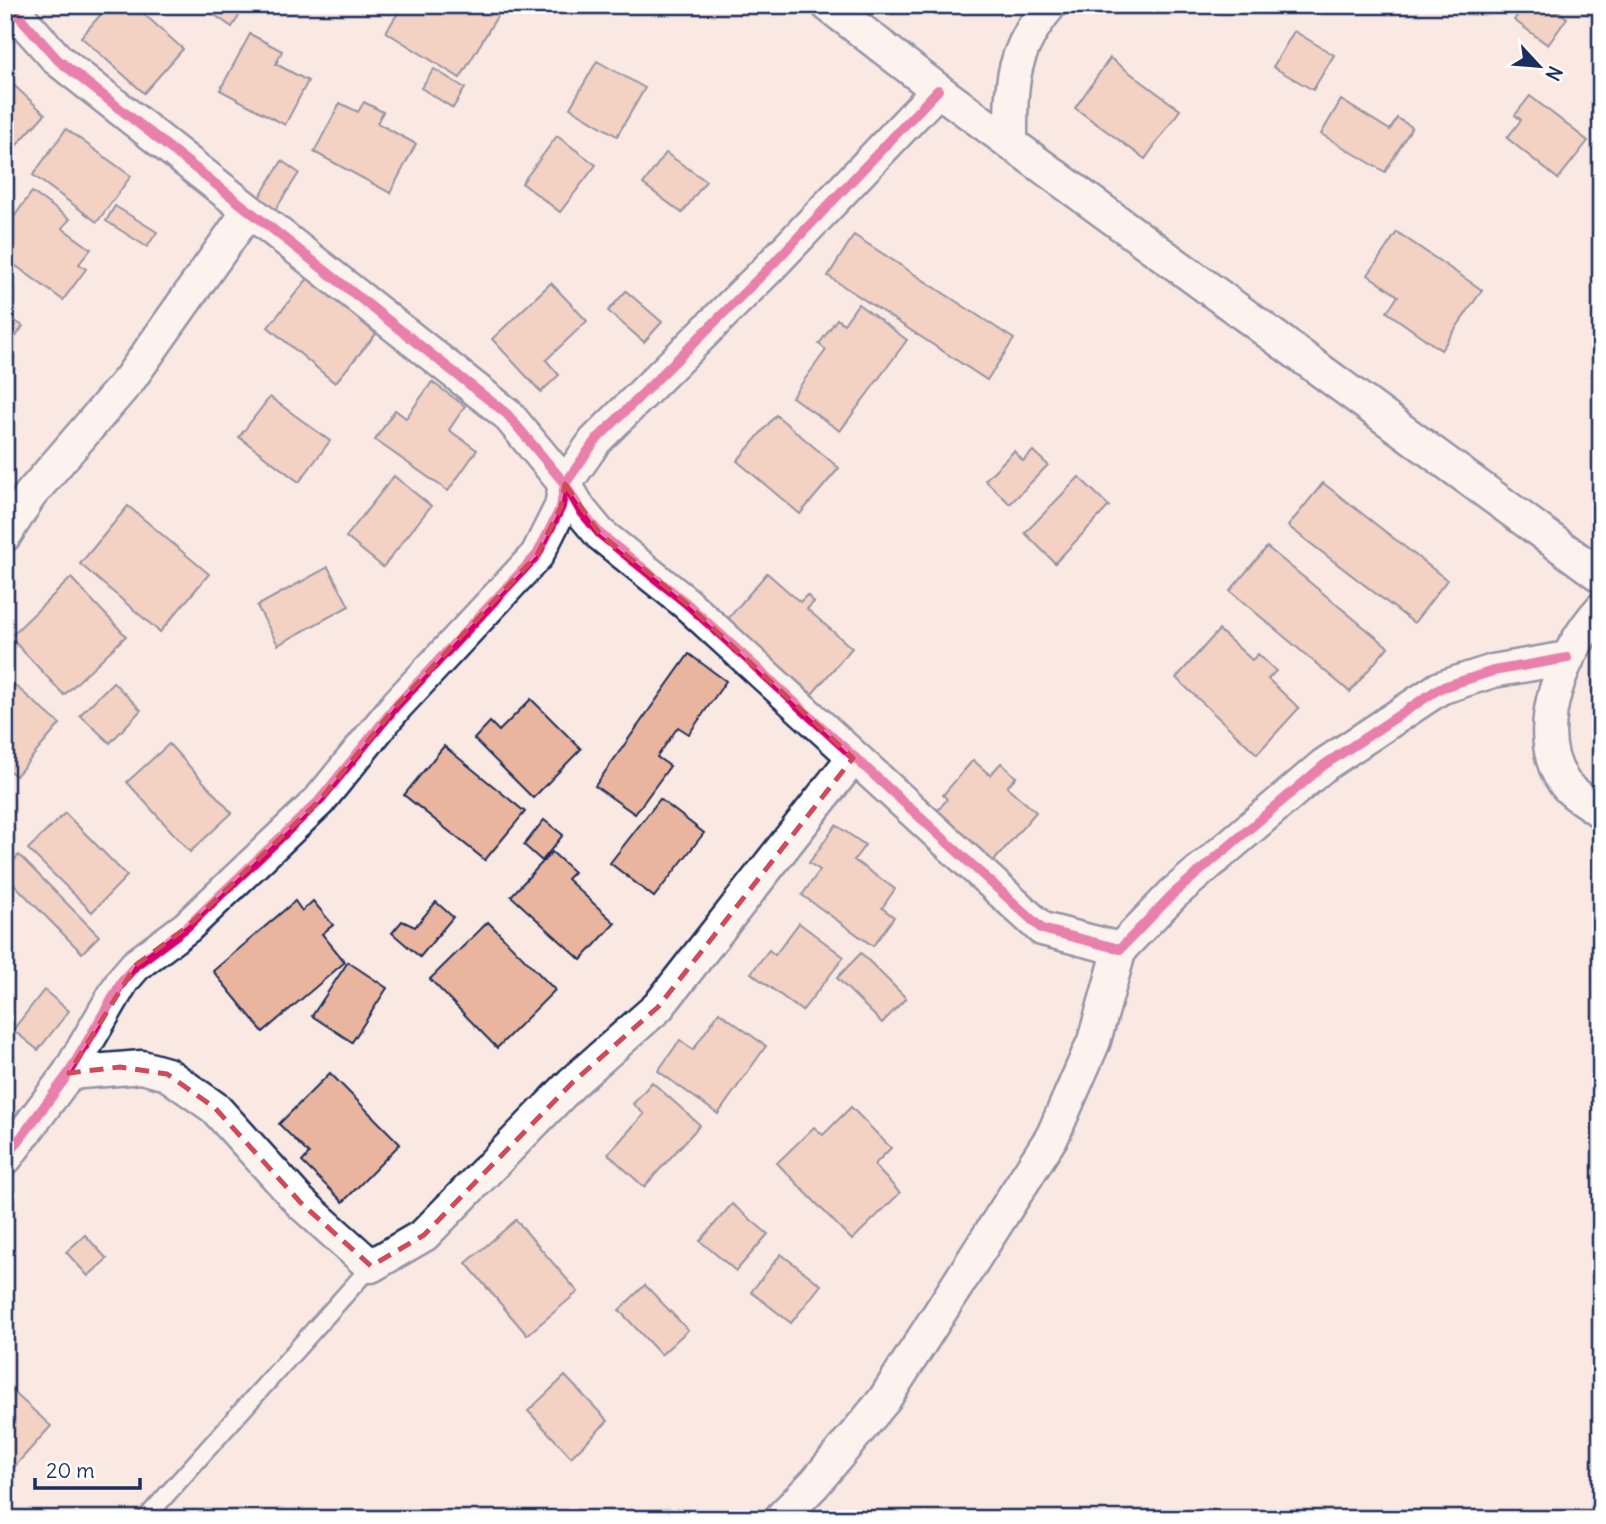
<svg xmlns="http://www.w3.org/2000/svg" width="1606" height="1524" font-family="Delius,sans-serif">
	<style>
		.building { fill: #eab59e; stroke: #1b2f5e; stroke-width: 2 }
		.lines { fill: none; stroke-linecap: round; stroke-linejoin: round }
		.service-casing { stroke: #1b2f5e; stroke-width: 21 }
		.minor-casing { stroke: #1b2f5e; stroke-width: 37 }
		.service { stroke: #fff; stroke-width: 16 }
		.minor { stroke: #fff; stroke-width: 32 }
		.cycleway-casing { stroke: #fff; stroke-width: 15 }
		.cycleway { stroke: #d6006c; stroke-width: 10 }
		.marked { fill: none; stroke: #d1495b; stroke-width: 5; stroke-dasharray: 14 9; stroke-linejoin: round }
	</style>
	<rect width="100%" height="100%" fill="#f9e9e2"/>
	<filter id="ink" filterUnits="userSpaceOnUse"><feTurbulence type="fractalNoise" baseFrequency=".0143" numOctaves="2"/><feDisplacementMap in="SourceGraphic" scale="14" xChannelSelector="R" yChannelSelector="G"/><feConvolveMatrix kernelMatrix="1 2 1 2 8 2 1 2 1" color-interpolation-filters="sRGB"/></filter>
	<g filter="url(#ink)">
		<g class="building">
			<polygon points="109,5 134,5 183,49 144,93 81,37"/>
			<polygon points="200,5 246,5 232,27"/>
			<polygon points="403,5 452,5 462,11 466,5 502,8 460,78 386,32"/>
			<polygon points="1524,5 1550,5 1567,18 1548,45 1514,20"/>
			<polygon points="1294,31 1334,55 1313,90 1273,67"/>
			<polygon points="250,34 282,51 276,64 308,81 285,125 220,90"/>
			<polygon points="1110,58 1180,110 1145,159 1075,108"/>
			<polygon points="597,61 645,88 617,136 570,108"/>
			<polygon points="434,69 465,88 453,108 421,88"/>
			<polygon points="5,77 45,114 14,148 5,140"/>
			<polygon points="1530,96 1588,141 1558,179 1507,138 1521,120 1515,115"/>
			<polygon points="1341,100 1390,130 1397,118 1412,127 1385,172 1321,134"/>
			<polygon points="364,102 383,112 377,123 416,144 390,193 314,152 340,103 358,112"/>
			<polygon points="66,129 131,176 97,222 33,175"/>
			<polygon points="557,136 596,165 560,212 522,183"/>
			<polygon points="666,153 706,181 682,213 643,184"/>
			<polygon points="282,161 299,173 275,210 258,199"/>
			<polygon points="32,192 70,219 62,228 91,249 79,264 86,269 63,300 5,258 5,229"/>
			<polygon points="115,206 157,232 147,247 106,221"/>
			<polygon points="1397,232 1482,290 1441,350 1387,312 1398,296 1368,275"/>
			<polygon points="854,235 1014,339 987,380 828,276"/>
			<polygon points="309,277 376,334 335,383 268,327"/>
			<polygon points="551,283 587,321 546,360 559,375 541,392 492,339"/>
			<polygon points="626,291 662,322 644,342 608,311"/>
			<polygon points="858,304 907,340 840,431 792,397 826,350 819,344 837,319 844,324"/>
			<polygon points="5,315 23,326 5,353"/>
			<polygon points="432,382 465,406 449,430 477,450 448,491 375,440 395,410 406,418"/>
			<polygon points="270,397 330,441 299,482 239,437"/>
			<polygon points="776,415 839,468 800,514 737,461"/>
			<polygon points="1014,451 1023,461 1033,451 1048,465 1010,504 985,480"/>
			<polygon points="394,476 431,506 383,567 346,537"/>
			<polygon points="1079,477 1109,506 1055,563 1025,533"/>
			<polygon points="1323,483 1447,580 1414,623 1288,526"/>
			<polygon points="128,506 209,574 160,632 80,564"/>
			<polygon points="1267,547 1388,647 1350,692 1230,591"/>
			<polygon points="328,567 349,606 278,645 257,606"/>
			<polygon points="767,573 800,602 807,595 814,602 807,609 852,648 812,694 727,620"/>
			<polygon points="71,578 126,636 64,695 10,637"/>
			<polygon points="1219,630 1252,660 1258,654 1276,671 1268,679 1299,708 1257,754 1176,678"/>
			<polygon points="689,654 726,681 689,734 678,727 657,757 670,766 635,814 595,786"/>
			<polygon points="5,677 60,724 16,776 5,767"/>
			<polygon points="113,682 141,710 110,743 80,715"/>
			<polygon points="531,699 581,749 533,798 474,739 490,722 499,731"/>
			<polygon points="169,744 232,813 190,852 127,782"/>
			<polygon points="444,746 525,812 485,860 404,795"/>
			<polygon points="973,760 990,775 1001,763 1016,777 1007,787 1036,812 993,862 936,813 947,799 943,795"/>
			<polygon points="660,799 704,833 654,897 610,863"/>
			<polygon points="65,813 127,876 92,912 28,849"/>
			<polygon points="544,820 563,835 542,861 524,845"/>
			<polygon points="836,825 865,845 854,860 895,889 882,908 894,917 873,946 802,895 820,870 809,863"/>
			<polygon points="552,852 574,872 567,879 615,923 581,960 511,896"/>
			<polygon points="19,855 99,936 82,953 5,875 5,870"/>
			<polygon points="295,901 302,911 313,901 333,925 322,934 345,962 263,1032 213,971"/>
			<polygon points="436,902 453,917 420,957 392,933 402,921 415,927"/>
			<polygon points="488,922 555,990 497,1048 430,979"/>
			<polygon points="799,923 844,957 802,1011 751,973 769,950 775,955"/>
			<polygon points="861,953 906,998 882,1023 837,978"/>
			<polygon points="348,962 387,988 352,1042 312,1016"/>
			<polygon points="44,990 69,1011 38,1050 13,1030"/>
			<polygon points="719,1012 766,1046 718,1114 658,1071 680,1040 693,1050"/>
			<polygon points="330,1073 400,1144 343,1202 302,1162 309,1154 279,1124"/>
			<polygon points="652,1082 700,1125 644,1187 608,1154 644,1114 633,1104"/>
			<polygon points="851,1107 891,1148 874,1165 900,1193 852,1240 777,1163 814,1127 823,1135"/>
			<polygon points="732,1204 768,1234 736,1271 700,1241"/>
			<polygon points="516,1220 578,1292 527,1335 466,1263"/>
			<polygon points="85,1235 107,1259 88,1276 66,1252"/>
			<polygon points="781,1254 821,1285 791,1323 751,1292"/>
			<polygon points="645,1285 688,1330 661,1355 619,1310"/>
			<polygon points="565,1376 608,1421 571,1457 528,1411"/>
			<polygon points="8,1387 51,1426 7,1475 5,1390"/>
		</g>
		<g class="lines">
			<defs>
				<polyline id="service" points="145,1519 371,1266"/>
				<g id="minor">
					<polyline points="9,5 58,60 507,414 565,484 580,510 600,534 686,603 1042,929 1120,949 1173,894 1324,765 1440,688 1493,671 1567,658"/>
					<polyline points="828,5 938,90 1601,576"/>
					<path d="M1011 144C1011 84 1010 53 1050 5"/>
					<polyline points="5,535 30,495 129,380 248,212"/>
					<path d="M1601 609C1564 649 1529 730 1563 781 1570 793 1590 803 1601 812"/>
					<polyline points="69,1073 142,1067 167,1074 215,1108 301,1203 371,1266 424,1235 573,1082 658,1007 853,758"/>
					<polyline points="5,1159 69,1073 123,980 136,965 187,927 319,801 397,705 537,555 561,507 565,484 595,441 767,270 938,90"/>
					<polyline points="780,1519 815,1483 884,1400 1053,1135 1094,1041 1120,949"/>
				</g>
			</defs>
			<use href="#service" class="service-casing"/>
			<use href="#minor" class="minor-casing"/>
			<use href="#service" class="service"/>
			<use href="#minor" class="minor"/>
			<defs>
				<g id="cycleway">
					<polyline points="9,5 58,60 507,414 565,484 580,510 600,534 686,603 1042,929 1120,949 1173,894 1324,765 1440,688 1493,671 1567,658"/>
					<polyline points="5,1159 69,1073 123,980 136,965 187,927 319,801 397,705 537,555 561,507 565,484 595,441 767,270 938,90"/>
				</g>
			</defs>
			<use href="#cycleway" class="cycleway-casing"/>
			<use href="#cycleway" class="cycleway"/>
		</g>
	</g>
	<path d="M0 0H1606V1524H0ZM565 484 600 534 686 603 853 758 658 1007 573 1082 424 1235 371 1266 301 1203 215 1108 167 1074 120 1067 69 1073 136 965 187 927 319 801 397 705 537 555 561 507Z" fill="#f9e9e2" fill-opacity=".55" fill-rule="evenodd"/>
	<path class="marked" d="M565 484 600 534 686 603 853 758 658 1007 573 1082 424 1235 371 1266 301 1203 215 1108 167 1074 120 1067 69 1073 136 965 187 927 319 801 397 705 537 555 561 507Z"/>
	<rect width="1606" height="1524" fill="none" stroke="#fff" stroke-width="28"/>
	<rect x="14" y="14" width="1578" height="1496" fill="none" stroke="#1b2f5e" stroke-width="2.5" filter="url(#ink)"/>
	<g transform="translate(1539 66) rotate(116)" stroke="#ffffff" stroke-width="5" paint-order="stroke">
	<path d="M0-5L12 26L0 18L-12 26Z" fill="#1b2f5e"/>
	<text y="-10" font-size="19" font-weight="bold" text-anchor="middle" fill="#1b2f5e">N</text>
	</g>
	<path d="M35 1478v10h105v-10" fill="none" stroke="#1b2f5e" stroke-width="3.5"/>
	<text x="46" y="1478" font-size="21" fill="#1b2f5e" stroke="#ffffff" stroke-width="5" paint-order="stroke">20 m</text>
</svg>
